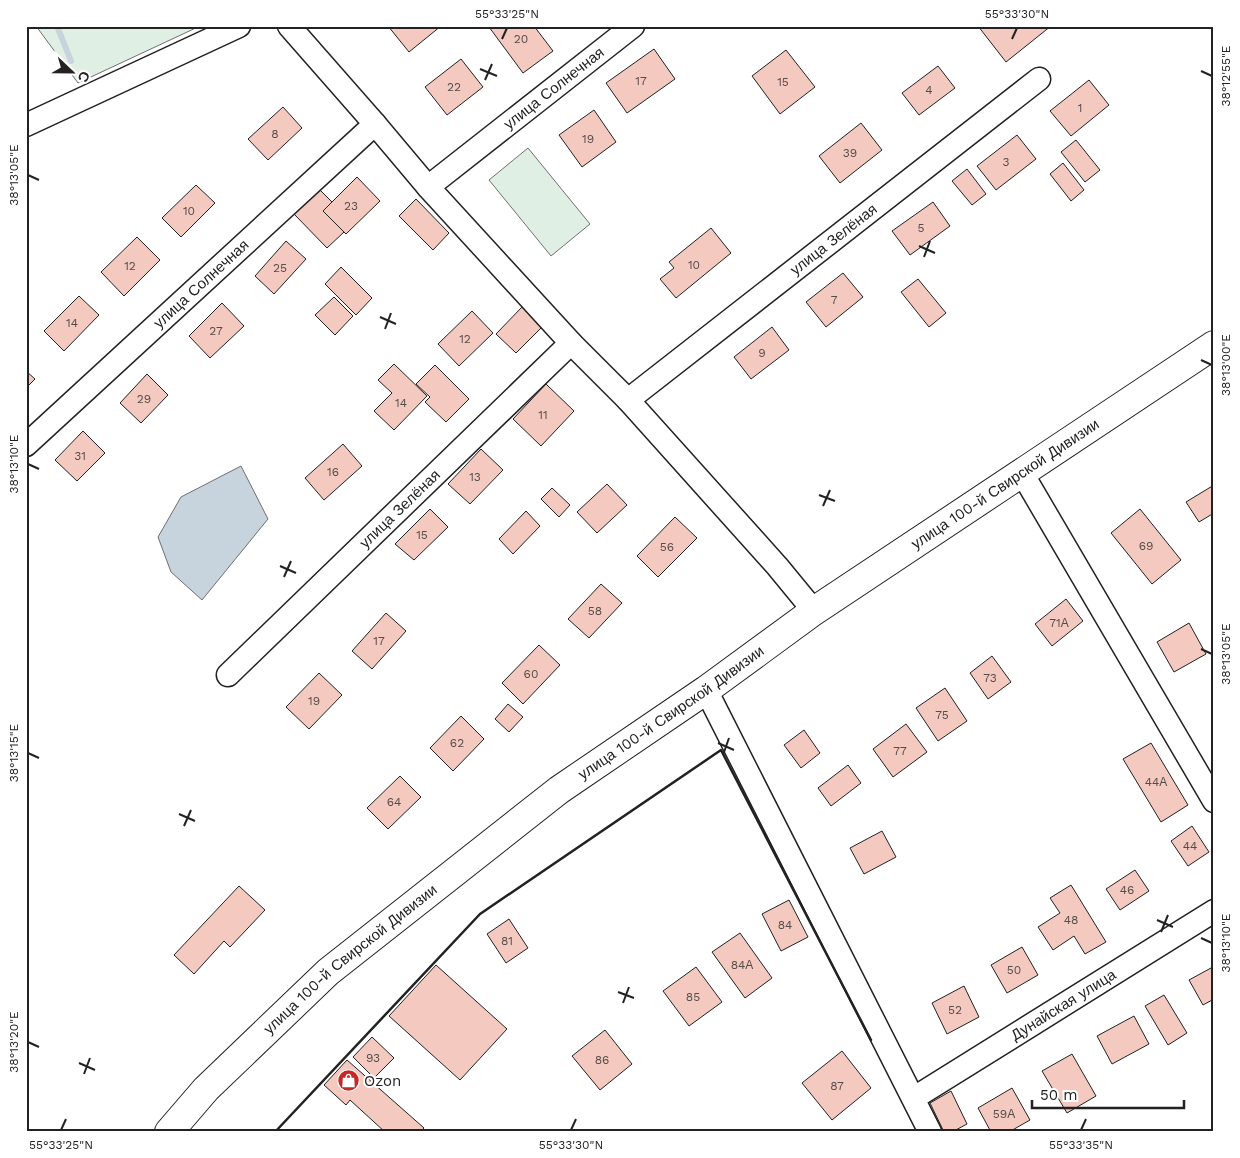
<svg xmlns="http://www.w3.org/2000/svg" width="1240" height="1158" font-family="'Work Sans',sans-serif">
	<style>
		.green { fill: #e0efe3; stroke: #6f6f6f }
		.water { fill: #c7d3dd; stroke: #6f6f6f }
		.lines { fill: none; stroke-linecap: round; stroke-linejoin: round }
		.stream { stroke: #c7d3dd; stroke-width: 6 }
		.building { fill: #f3c9c0; stroke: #222 }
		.minor-casing { stroke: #222; stroke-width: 25 }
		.major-casing { stroke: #222; stroke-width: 30 }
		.minor { stroke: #fff; stroke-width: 22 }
		.major { stroke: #fff; stroke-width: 28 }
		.wall { stroke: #222; stroke-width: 2.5 }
		.ticks { fill: none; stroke: #222; stroke-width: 2 }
		.labels { text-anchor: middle; stroke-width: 4; stroke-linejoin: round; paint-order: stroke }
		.number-label { font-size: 12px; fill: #564c4a }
		.street-label { font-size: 15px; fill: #222; stroke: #fff }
		.poi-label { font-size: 15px; fill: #222; stroke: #fff; text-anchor: start }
		.neatline { fill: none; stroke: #222; stroke-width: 2 }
		.ticks-label { font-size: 12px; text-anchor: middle; fill: #222 }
	</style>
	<rect width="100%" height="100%" fill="#fff"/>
	<g class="green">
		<polygon points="36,26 200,26 78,83"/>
		<polygon points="528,148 590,224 551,256 489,180"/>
	</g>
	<polygon class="water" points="241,466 268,519 202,600 171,572 158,537 181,497"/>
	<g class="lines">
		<polyline class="stream" points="57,26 71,61"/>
	</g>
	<g class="building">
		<polygon points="388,26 441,26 409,52"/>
		<polygon points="490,26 534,26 553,51 523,73 489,27"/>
		<polygon points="978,26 1051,26 1006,62"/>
		<polygon points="654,49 675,79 627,113 606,83"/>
		<polygon points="786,50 815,87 780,114 752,76"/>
		<polygon points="461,59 483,87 447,115 425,87"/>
		<polygon points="938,66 955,88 919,115 902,93"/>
		<polygon points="1089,80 1109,105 1071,136 1050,111"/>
		<polygon points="283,107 302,128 268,160 248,139"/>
		<polygon points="594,110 616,142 582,167 559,135"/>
		<polygon points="861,123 882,150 840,183 819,156"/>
		<polygon points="1017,135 1036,159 996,190 977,166"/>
		<polygon points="1076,140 1100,170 1085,182 1061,152"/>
		<polygon points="1063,163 1084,190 1071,201 1050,174"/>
		<polygon points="967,169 986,194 972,205 952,181"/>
		<polygon points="357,177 380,201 346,234 323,211"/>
		<polygon points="196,185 215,203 181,237 162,218"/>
		<polygon points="319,189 332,202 323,211 344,232 327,248 294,214"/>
		<polygon points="416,199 449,233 433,250 399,216"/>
		<polygon points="933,202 950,226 910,255 892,231"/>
		<polygon points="711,228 731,253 676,298 660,279 674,268 669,262"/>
		<polygon points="137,237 160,260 124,296 101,272"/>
		<polygon points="286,241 306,259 274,294 255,276"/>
		<polygon points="341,267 372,298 356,315 325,284"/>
		<polygon points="843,273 863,297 826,327 806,302"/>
		<polygon points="918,279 946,313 929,327 901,292"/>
		<polygon points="79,296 99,315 64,351 44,331"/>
		<polygon points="334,297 353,316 335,335 315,315"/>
		<polygon points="222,303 244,326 210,358 189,336"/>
		<polygon points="522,307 542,327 516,353 496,334"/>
		<polygon points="472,311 493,333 459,366 438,344"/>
		<polygon points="772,327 789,350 751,379 734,357"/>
		<polygon points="394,364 427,396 394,430 374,411 392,393 378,380"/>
		<polygon points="435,365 469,399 446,422 425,402 430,397 416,384"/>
		<polygon points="26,371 35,379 26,388"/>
		<polygon points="147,374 168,395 141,423 120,403"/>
		<polygon points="546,384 574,411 541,446 513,419"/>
		<polygon points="83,431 105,453 77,481 55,460"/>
		<polygon points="343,444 362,466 324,500 305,478"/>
		<polygon points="481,449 503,470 470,504 448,484"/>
		<polygon points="607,484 627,505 597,533 577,512"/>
		<polygon points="1214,485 1214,513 1199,522 1186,502"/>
		<polygon points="552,488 570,505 559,517 541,499"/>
		<polygon points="430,509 448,527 414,560 395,544"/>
		<polygon points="1140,509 1181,560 1152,584 1111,533"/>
		<polygon points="526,511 540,526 513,554 499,539"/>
		<polygon points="675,517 697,538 658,577 637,556"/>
		<polygon points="601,584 622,603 589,638 568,619"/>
		<polygon points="1066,599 1083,621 1052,646 1035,624"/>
		<polygon points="386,613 406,631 372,669 352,651"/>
		<polygon points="1189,623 1206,654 1174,672 1157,642"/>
		<polygon points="539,645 560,665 523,704 502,683"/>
		<polygon points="992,656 1011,682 988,699 970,673"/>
		<polygon points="319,673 342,695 309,729 286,707"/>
		<polygon points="945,688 967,721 938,741 916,708"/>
		<polygon points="508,704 523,717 509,732 495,719"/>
		<polygon points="461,716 484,739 453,771 430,748"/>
		<polygon points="906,724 927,752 893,777 873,749"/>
		<polygon points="804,730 820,753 801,768 784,745"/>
		<polygon points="1151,743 1188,805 1161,822 1123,759"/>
		<polygon points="848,765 861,783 831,806 818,788"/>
		<polygon points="400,776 421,797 388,829 367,808"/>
		<polygon points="1192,826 1209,852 1188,866 1171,841"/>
		<polygon points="882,831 896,857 864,874 850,848"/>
		<polygon points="1135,870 1149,891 1120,910 1106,889"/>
		<polygon points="1071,885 1106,942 1085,954 1074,936 1053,950 1038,927 1060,913 1050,898"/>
		<polygon points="239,886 265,910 230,947 224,941 194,974 174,955"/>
		<polygon points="789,900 808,937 781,951 762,914"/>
		<polygon points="509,919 528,948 506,963 487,934"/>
		<polygon points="740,933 772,978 745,998 712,952"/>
		<polygon points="1022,947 1038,975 1007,993 991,965"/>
		<polygon points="436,965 507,1029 460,1080 389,1016"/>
		<polygon points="696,967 722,1002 689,1026 663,991"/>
		<polygon points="1211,968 1214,973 1214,999 1203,1005 1189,980"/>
		<polygon points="964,986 979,1017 947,1034 932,1003"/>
		<polygon points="1164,995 1187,1033 1168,1045 1145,1006"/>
		<polygon points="1134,1016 1149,1044 1112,1064 1097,1036"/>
		<polygon points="605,1030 632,1064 600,1090 572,1056"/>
		<polygon points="372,1037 394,1058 374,1078 353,1057"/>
		<polygon points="842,1051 871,1088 832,1120 802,1083"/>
		<polygon points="1072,1054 1096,1096 1067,1113 1042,1071"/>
		<polygon points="347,1060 424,1128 420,1132 385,1132 350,1100 346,1105 324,1085"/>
		<polygon points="1012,1088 1030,1120 1009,1132 991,1132 978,1108"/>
		<polygon points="951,1091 967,1124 952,1132 944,1132 930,1103"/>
	</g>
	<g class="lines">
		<defs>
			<g id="minor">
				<polyline points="289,26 375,124 428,187 571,343 628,400 777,566 814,611"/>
				<polyline points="26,125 239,26"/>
				<path id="s1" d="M428 187 633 26"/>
				<path id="s2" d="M628 400 1039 79"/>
				<path id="s3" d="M26 445 375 124"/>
				<polyline points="1022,473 1214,801"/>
				<path id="s4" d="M228 675 571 343"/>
				<polyline points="706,690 930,1132"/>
				<path id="s5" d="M914 1098 1214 911"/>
			</g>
			<g id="major">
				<path id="s6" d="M169 1132 206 1089 328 972 559 790 706 690 814 611 1214 345"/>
			</g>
		</defs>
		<use href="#minor" class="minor-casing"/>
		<use href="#major" class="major-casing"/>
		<use href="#minor" class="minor"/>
		<use href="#major" class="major"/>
		<polyline class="wall" points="275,1132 480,914 721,750 871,1040"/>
	</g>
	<path class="ticks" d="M502 39 507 28M1012 39 1017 28M480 69 497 76M1201 71 1212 76M485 80 492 64M28 175 39 180M919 246 935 253M924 257 930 241M380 317 396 324M385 329 391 313M1201 360 1212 365M28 464 39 469M819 495 835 501M823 506 830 490M280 566 296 573M284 577 291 561M1201 649 1212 654M718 743 734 750M28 753 39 758M723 755 729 738M179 814 195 821M184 826 191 810M1157 920 1173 927M1161 932 1168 915M1201 938 1212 943M618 992 634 998M623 1003 629 987M28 1042 39 1047M79 1063 95 1070M84 1074 90 1058M61 1130 66 1119M571 1130 576 1119M1081 1130 1086 1119"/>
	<defs>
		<symbol id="shop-disc" viewBox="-11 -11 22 22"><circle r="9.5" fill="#c62828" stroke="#fff"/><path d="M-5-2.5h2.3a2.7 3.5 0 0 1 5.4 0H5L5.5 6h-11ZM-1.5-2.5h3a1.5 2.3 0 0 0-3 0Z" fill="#fff"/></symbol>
	</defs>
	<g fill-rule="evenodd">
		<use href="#shop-disc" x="336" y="1068" width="25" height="25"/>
	</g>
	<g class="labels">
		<g class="number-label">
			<text x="521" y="43">20</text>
			<text x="641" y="85">17</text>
			<text x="783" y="86">15</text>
			<text x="454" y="91">22</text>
			<text x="929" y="94">4</text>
			<text x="1080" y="112">1</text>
			<text x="275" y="138">8</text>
			<text x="588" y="143">19</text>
			<text x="850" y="157">39</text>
			<text x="1006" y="166">3</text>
			<text x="351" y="210">23</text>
			<text x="189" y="215">10</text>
			<text x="921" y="232">5</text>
			<text x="694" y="269">10</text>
			<text x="130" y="270">12</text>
			<text x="280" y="272">25</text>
			<text x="834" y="304">7</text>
			<text x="72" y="327">14</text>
			<text x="216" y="335">27</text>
			<text x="465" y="343">12</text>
			<text x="762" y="357">9</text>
			<text x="144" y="403">29</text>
			<text x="401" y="407">14</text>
			<text x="543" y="419">11</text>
			<text x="80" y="460">31</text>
			<text x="333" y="476">16</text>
			<text x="475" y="481">13</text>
			<text x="422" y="539">15</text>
			<text x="1146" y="550">69</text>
			<text x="667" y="551">56</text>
			<text x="595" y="615">58</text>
			<text x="1059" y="627">71А</text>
			<text x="379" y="645">17</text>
			<text x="531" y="678">60</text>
			<text x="990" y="682">73</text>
			<text x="314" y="705">19</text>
			<text x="942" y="719">75</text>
			<text x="457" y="747">62</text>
			<text x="900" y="755">77</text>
			<text x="1156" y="786">44А</text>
			<text x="394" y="806">64</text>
			<text x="1190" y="850">44</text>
			<text x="1127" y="894">46</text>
			<text x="1071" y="924">48</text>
			<text x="785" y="929">84</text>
			<text x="507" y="945">81</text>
			<text x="742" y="969">84А</text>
			<text x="1014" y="974">50</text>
			<text x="693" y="1001">85</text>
			<text x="955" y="1014">52</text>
			<text x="373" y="1062">93</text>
			<text x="602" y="1064">86</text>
			<text x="837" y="1090">87</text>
			<text x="1004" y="1118">59А</text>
		</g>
		<g class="street-label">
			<text dy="5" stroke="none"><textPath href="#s1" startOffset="160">улица Солнечная</textPath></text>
			<text dy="5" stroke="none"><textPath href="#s2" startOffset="261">улица Зелёная</textPath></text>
			<text dy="5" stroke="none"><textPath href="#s3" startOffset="238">улица Солнечная</textPath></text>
			<text dy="5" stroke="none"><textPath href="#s6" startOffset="1061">улица 100-й Свирской Дивизии</textPath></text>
			<text dy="5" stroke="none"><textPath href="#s4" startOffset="239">улица Зелёная</textPath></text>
			<text dy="5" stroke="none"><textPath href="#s6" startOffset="656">улица 100-й Свирской Дивизии</textPath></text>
			<text dy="5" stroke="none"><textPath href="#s6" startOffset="251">улица 100-й Свирской Дивизии</textPath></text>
			<text dy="5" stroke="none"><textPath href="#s5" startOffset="176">Дунайская улица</textPath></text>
		</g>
		<g class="poi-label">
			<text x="364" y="1086">Ozon</text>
		</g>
	</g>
	<rect width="1240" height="1158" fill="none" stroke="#ffffff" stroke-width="55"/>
	<g transform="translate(72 72) rotate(112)" stroke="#ffffff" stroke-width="4" paint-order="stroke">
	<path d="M0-4L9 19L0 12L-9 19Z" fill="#222222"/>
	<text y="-8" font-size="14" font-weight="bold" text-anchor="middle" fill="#222222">С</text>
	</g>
	<path d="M1032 1100v8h152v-8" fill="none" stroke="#222222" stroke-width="2.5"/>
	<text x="1040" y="1100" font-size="15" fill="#222222" stroke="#ffffff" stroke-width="4" paint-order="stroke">50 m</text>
	<rect x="28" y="28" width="1184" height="1102" class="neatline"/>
	<g class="ticks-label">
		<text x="507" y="18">55°33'25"N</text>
		<text x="1017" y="18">55°33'30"N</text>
		<text transform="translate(1226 76) rotate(-90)" y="4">38°12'55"E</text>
		<text transform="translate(14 175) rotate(-90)" y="4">38°13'05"E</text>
		<text transform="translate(1226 365) rotate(-90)" y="4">38°13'00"E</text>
		<text transform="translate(14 464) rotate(-90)" y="4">38°13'10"E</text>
		<text transform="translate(1226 654) rotate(-90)" y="4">38°13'05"E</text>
		<text transform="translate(14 753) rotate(-90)" y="4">38°13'15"E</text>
		<text transform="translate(1226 943) rotate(-90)" y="4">38°13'10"E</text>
		<text transform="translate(14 1042) rotate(-90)" y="4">38°13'20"E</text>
		<text x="61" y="1149">55°33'25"N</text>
		<text x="571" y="1149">55°33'30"N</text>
		<text x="1081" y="1149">55°33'35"N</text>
	</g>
</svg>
